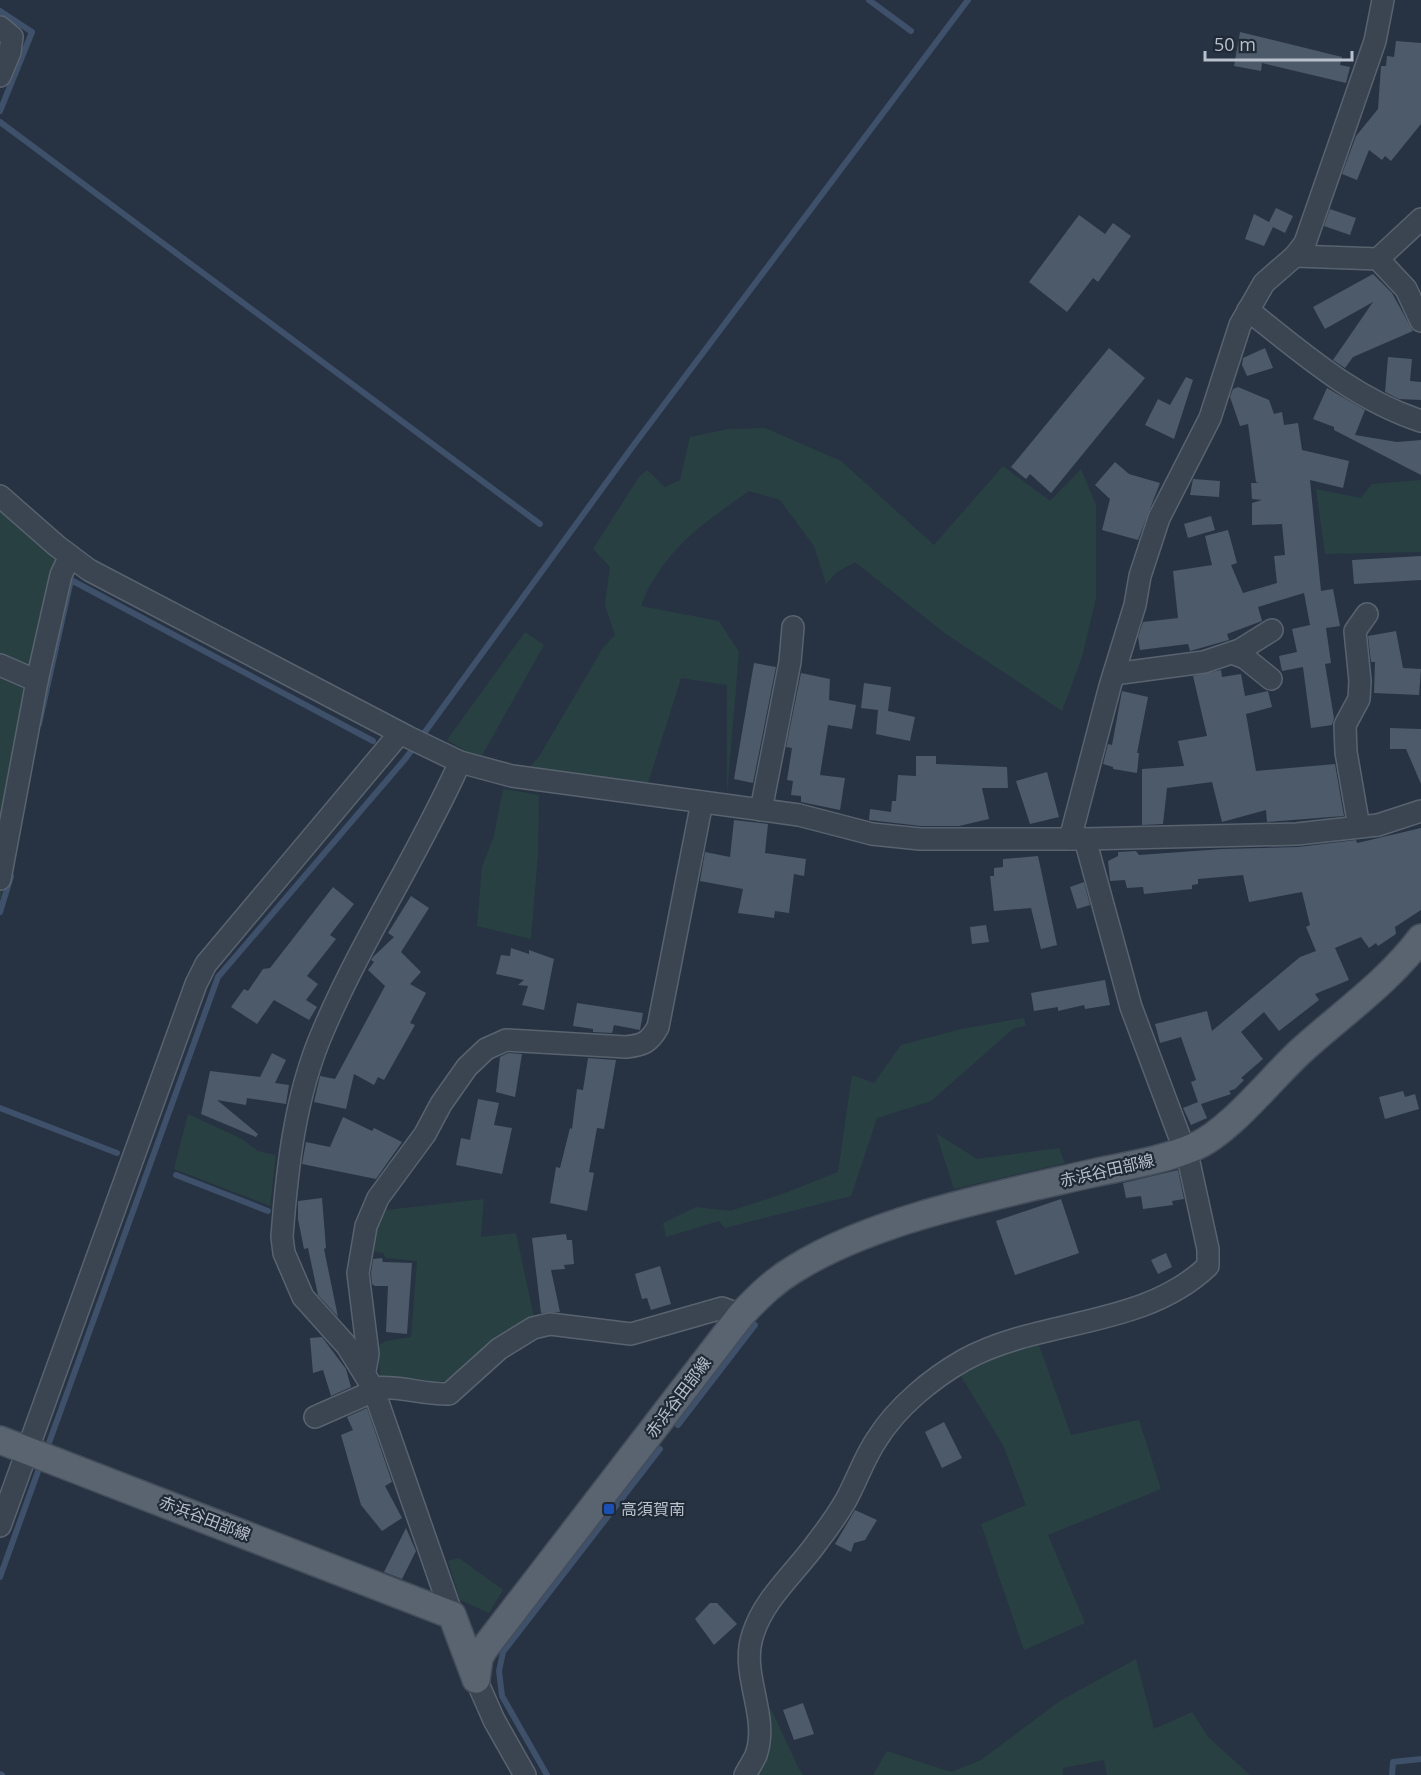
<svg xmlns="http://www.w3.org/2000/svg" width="1421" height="1775" font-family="'Open Sans','Noto Sans JP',sans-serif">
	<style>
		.green { fill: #294043 }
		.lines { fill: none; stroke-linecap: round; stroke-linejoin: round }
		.stream { stroke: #3e506a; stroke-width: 6 }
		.building { fill: #4d5a6a }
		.minor-casing { stroke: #59636f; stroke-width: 24 }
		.major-casing { stroke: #454e5b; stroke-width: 30 }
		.minor { stroke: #3b4551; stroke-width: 21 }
		.major { stroke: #5a6471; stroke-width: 27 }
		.transit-dot { fill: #1a4fb4; stroke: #202a37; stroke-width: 2 }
		.labels { text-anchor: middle; stroke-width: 4.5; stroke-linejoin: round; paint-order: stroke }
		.street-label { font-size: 16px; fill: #b8c0cb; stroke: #202a37 }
		.poi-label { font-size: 16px; fill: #b8c0cb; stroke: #202a37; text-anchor: start }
	</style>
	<rect width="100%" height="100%" fill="#273342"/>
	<g class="green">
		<path d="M765 428 841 461 934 545 1003 466 1050 501 1081 469 1096 505V598L1082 657 1062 711 946 634 855 562 837 572 826 584 814 546 780 500 749 491C703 523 661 552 641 606L719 621 739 652 727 794V685L681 678 648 783 527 771 540 755 603 648 615 635 605 605 610 567 593 549 639 477 647 470 665 487 680 480 690 437 728 429Z"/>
		<polygon points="1421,480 1421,552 1325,554 1316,489 1361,498 1372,484"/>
		<polygon points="0,508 69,568 0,901"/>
		<polygon points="525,632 544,645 480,759 447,740"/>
		<polygon points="503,789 539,795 538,853 531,939 477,926 482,867 494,836"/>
		<polygon points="1024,1018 1026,1026 1014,1028 931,1101 877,1118 851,1196 725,1228 719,1221 666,1237 663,1223 696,1207 730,1211 780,1195 838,1172 852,1075 874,1083 901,1045 961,1029"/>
		<polygon points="188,1114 242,1139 258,1151 276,1155 270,1206 174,1169"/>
		<polygon points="936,1133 977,1159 1059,1148 1065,1163 954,1189"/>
		<polygon points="484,1199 481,1237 516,1233 535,1322 452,1379 429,1385 380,1376 378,1346 386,1341 411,1337 417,1261 386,1258 383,1253 372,1251 377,1211"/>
		<polygon points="1039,1345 1071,1435 1139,1420 1161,1489 1048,1535 1085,1623 1024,1650 981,1524 1026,1505 1003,1445 961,1376 986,1358"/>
		<polygon points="459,1558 503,1590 489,1613 460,1600 448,1561"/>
		<polygon points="1136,1659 1154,1729 1192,1712 1209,1738 1250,1775 1107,1775 1104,1760 1063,1768 1063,1775 873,1775 887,1751 951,1772 981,1760 1060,1701"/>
		<polygon points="771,1709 798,1767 803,1775 756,1775 762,1713"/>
	</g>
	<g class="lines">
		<g class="stream">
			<polyline points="869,0 911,31"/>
			<polyline points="0,11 32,32 0,111"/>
			<polyline points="0,122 540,524"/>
			<polyline points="39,724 71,580 373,741"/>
			<polyline points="0,912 11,876"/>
			<polyline points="0,1108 117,1153"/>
			<polyline points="176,1175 268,1211"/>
			<polyline points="678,1425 755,1325"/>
			<polyline points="46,1451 218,977 406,758 633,446 968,0"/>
			<polyline points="0,1577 41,1463"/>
			<polyline points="0,1774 2,1775"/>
			<polyline points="547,1775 502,1696 499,1671 503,1652 660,1449"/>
			<polyline points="1392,1775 1393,1762 1421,1759"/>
		</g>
	</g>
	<g class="building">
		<polygon points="1240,32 1342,57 1340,65 1350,67 1346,83 1262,63 1261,71 1234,66"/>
		<polygon points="1396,41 1421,43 1421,124 1391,161 1385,156 1382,160 1369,150 1357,180 1342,174 1356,136 1378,109 1381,66 1386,66 1387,56 1394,57"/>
		<polygon points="1276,208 1293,216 1285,233 1273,227 1264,246 1245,239 1254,214 1269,222"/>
		<polygon points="1330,209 1356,218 1350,235 1324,226"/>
		<polygon points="1079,215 1105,234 1113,223 1131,236 1098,282 1093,278 1067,312 1029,282"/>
		<polygon points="1373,274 1392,293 1413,331 1353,357 1345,368 1333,360 1373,302 1325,329 1313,307"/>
		<polygon points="1109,348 1145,378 1051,493 1030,474 1026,479 1011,467"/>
		<polygon points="1265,348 1273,368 1247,376 1242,365 1243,358"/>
		<polygon points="1388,357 1412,359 1410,381 1421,382 1421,400 1399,399 1385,392"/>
		<polygon points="1186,377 1193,380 1174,439 1145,425 1158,399 1170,405"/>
		<polygon points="1238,387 1269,400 1274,414 1282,412 1284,425 1298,423 1302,450 1349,461 1343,488 1310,480 1321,591 1333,589 1340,626 1326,628 1331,663 1325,664 1334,718 1332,725 1311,728 1303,667 1282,671 1279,656 1297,652 1292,629 1310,625 1304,593 1258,607 1262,621 1227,634 1229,640 1190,651 1188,644 1140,650 1138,637 1143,622 1178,618 1173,571 1212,565 1205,536 1228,530 1237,563 1231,565 1243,593 1277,583 1274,556 1285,555 1282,524 1252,525 1252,503 1262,500 1252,499 1251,483 1259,483 1256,482 1248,424 1240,426 1230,397 1233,389"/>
		<polygon points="1327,388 1365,410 1355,435 1397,442 1421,440 1421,475 1334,430 1334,427 1313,419"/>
		<polygon points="1115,462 1129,474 1160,483 1138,540 1102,530 1110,499 1095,485"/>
		<polygon points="1193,479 1220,481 1219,497 1190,495"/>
		<polygon points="1211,516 1215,530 1188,538 1184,524"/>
		<polygon points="1421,556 1421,580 1354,584 1352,560"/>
		<polygon points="1396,631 1403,668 1421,669 1419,695 1374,693 1375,662 1371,662 1368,636"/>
		<polygon points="754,663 776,667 753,783 734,779"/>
		<polygon points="1221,670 1222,677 1241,674 1245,696 1268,691 1272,707 1246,714 1256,771 1335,764 1344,816 1267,822 1266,810 1222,822 1212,782 1167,788 1163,824 1142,825 1142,769 1184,766 1178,741 1207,736 1193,676"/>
		<polygon points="801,673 830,679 829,700 856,705 852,729 828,725 820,775 845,778 840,810 801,802 801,796 791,795 793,781 787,780 792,748 786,747"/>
		<polygon points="864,683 891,687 888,711 915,717 910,741 876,734 878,710 861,708"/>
		<polygon points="1122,691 1148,697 1137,753 1139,753 1137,773 1113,769 1113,767 1103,764 1108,744 1112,745"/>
		<polygon points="1390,728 1421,729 1421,784 1406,749 1390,749"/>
		<polygon points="916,756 936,756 936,764 1007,767 1008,788 982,788 989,819 959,826 921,826 869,820 870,809 891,812 892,801 896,801 898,775 916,776"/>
		<polygon points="1047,772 1059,817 1030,824 1016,781"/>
		<polygon points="734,820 768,824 765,853 806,859 804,876 794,874 789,913 775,911 774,918 738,913 743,889 700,881 705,852 730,857"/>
		<polygon points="1421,828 1421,910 1395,927 1396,934 1378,946 1376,943 1369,948 1361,937 1335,948 1349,980 1315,994 1319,1000 1279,1031 1264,1012 1241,1032 1263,1059 1241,1078 1244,1080 1235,1089 1229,1091 1231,1094 1201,1104 1207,1118 1191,1125 1183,1108 1198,1102 1191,1082 1196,1080 1181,1037 1160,1043 1155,1024 1207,1011 1212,1031 1300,957 1316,951 1306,927 1310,925 1302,892 1249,902 1243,875 1198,879 1198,884 1192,885 1192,889 1144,894 1143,887 1127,888 1125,880 1110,881 1108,861 1118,856 1118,852 1136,851 1139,855 1222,849 1298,847 1356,840 1357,843"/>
		<polygon points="1038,856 1057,945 1041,949 1031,908 994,911 990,876 994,876 994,868 1003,867 1003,859"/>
		<polygon points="1084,882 1090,905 1077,909 1070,887"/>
		<polygon points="333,887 354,904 330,935 336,939 307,976 318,984 306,1000 317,1007 309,1020 274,1000 257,1024 231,1007 244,989 248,991 263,969 270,968"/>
		<polygon points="411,896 429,908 401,952 421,972 410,984 426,993 410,1023 415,1025 384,1080 378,1077 374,1085 354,1074 346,1109 314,1102 320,1076 335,1079 385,986 368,970 374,962 371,960 373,957 394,937 388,933"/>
		<polygon points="986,925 989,942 972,944 970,927"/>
		<polygon points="511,948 529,954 529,950 554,959 544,1010 522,1005 528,986 518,985 524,980 496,974 501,955 510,956"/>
		<polygon points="1105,980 1110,1005 1085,1009 1084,1005 1058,1011 1058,1007 1034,1011 1031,993"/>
		<polygon points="577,1003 643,1013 640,1030 614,1025 612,1033 593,1032 593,1029 573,1026"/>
		<polygon points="272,1053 286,1060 275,1083 289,1085 286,1104 247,1098 246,1105 217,1100 258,1134 256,1137 201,1114 210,1071 260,1077"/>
		<polygon points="508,1053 522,1054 515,1097 496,1092 500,1057"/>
		<polygon points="588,1058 616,1060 604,1129 597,1128 589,1172 594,1173 587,1211 550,1203 556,1167 560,1168 570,1128 572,1129 577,1089 583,1090"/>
		<polygon points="1403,1091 1405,1097 1415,1094 1419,1109 1385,1119 1379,1097"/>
		<polygon points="478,1099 499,1103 494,1125 512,1128 502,1174 456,1165 461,1138 470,1140"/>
		<polygon points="343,1117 372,1131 374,1128 402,1142 376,1179 302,1164 306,1142 330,1147"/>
		<polygon points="1178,1170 1184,1199 1172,1201 1173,1205 1143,1209 1141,1196 1126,1198 1123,1183"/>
		<polygon points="322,1198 326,1248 324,1249 338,1317 318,1295 308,1248 304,1249 298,1219 298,1201"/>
		<polygon points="1061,1199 1079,1253 1015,1275 996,1221"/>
		<polygon points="566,1234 567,1240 572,1240 574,1264 564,1265 565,1269 551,1270 560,1312 541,1313 532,1238"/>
		<polygon points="1166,1253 1172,1267 1158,1274 1151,1260"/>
		<polygon points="382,1258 383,1262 412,1263 407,1334 386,1332 388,1286 375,1286 372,1284 371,1273 373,1259"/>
		<polygon points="660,1266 671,1304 651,1310 647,1298 642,1299 635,1274"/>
		<polygon points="322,1337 346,1369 351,1387 331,1396 323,1370 313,1373 310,1338"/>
		<polygon points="367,1408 392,1482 385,1486 402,1518 382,1531 361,1505 341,1435 353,1430 347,1417"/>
		<polygon points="944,1422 962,1458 942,1468 925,1432"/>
		<polygon points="855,1510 877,1520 865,1540 854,1543 851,1552 835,1544"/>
		<polygon points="406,1528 416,1551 402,1579 384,1572"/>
		<polygon points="710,1603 717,1603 737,1624 714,1645 695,1619"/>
		<polygon points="803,1703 814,1734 794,1740 783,1710"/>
	</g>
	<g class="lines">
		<defs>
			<g id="minor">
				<polyline points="0,27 12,37 10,52 0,76"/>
				<polyline points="1295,256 1378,259 1421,219"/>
				<polyline points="1378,259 1406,289 1421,321"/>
				<path d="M1248 310C1302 353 1354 399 1421 421"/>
				<polyline points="0,496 57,546 89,570 408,737 460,762 512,776 799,815 872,834 920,839 1085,839 1297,834 1378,825 1421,811"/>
				<polyline points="1232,653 1245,658 1271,679"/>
				<polyline points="0,665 37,681"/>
				<polyline points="1114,674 1204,662 1240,650 1272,630"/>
				<polyline points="761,810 790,662 793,627"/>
				<polyline points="1359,827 1346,752 1345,725 1359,699 1360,681 1355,631 1367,614"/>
				<polyline points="1070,839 1110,686 1135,605 1140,576 1159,518 1210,418 1240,325 1264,283 1295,256 1305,243 1375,41 1383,0"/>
				<polyline points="0,879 37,681 61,575 70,556"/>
				<path d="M365 1371 368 1354 358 1273 366 1226 378 1198 425 1134 441 1104 467 1067 486 1049 506 1040 626 1047C643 1045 649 1043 658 1027L702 802"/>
				<path d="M373 1388C399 1385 423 1395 449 1394L499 1349 533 1328 550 1324 631 1334 722 1308 741 1315"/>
				<polyline points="315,1417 374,1391"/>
				<polyline points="0,1526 196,984 206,964 400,733"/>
				<path d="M452 1615 373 1388 347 1346 303 1297 284 1253 282 1237C287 1169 295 1095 323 1031 362 939 419 854 460 762"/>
				<polyline points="476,1679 494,1720 525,1775"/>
				<path d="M745 1775C748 1769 753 1762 756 1755 770 1715 739 1674 753 1634 764 1598 797 1571 818 1541 828 1528 838 1514 846 1500 857 1480 864 1458 877 1439 897 1407 931 1379 964 1360 1040 1318 1142 1329 1208 1266V1249L1189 1162 1131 1007 1085 839"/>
			</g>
			<g id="major">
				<polyline points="0,1440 452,1615 476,1679"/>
				<path d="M476 1679 479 1658 484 1649 741 1315C758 1297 774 1281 796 1268 875 1219 998 1195 1089 1174 1124 1166 1161 1161 1194 1147 1230 1132 1272 1077 1302 1050 1343 1013 1388 982 1421 938"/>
			</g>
		</defs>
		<use href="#minor" class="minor-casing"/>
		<use href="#major" class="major-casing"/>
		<use href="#minor" class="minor"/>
		<use href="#major" class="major"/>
	</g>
	<rect class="transit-dot" x="603" y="1503" width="12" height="12" rx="3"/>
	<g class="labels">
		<g class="street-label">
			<text transform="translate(1107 1170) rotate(-13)" y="6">赤浜谷田部線</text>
			<text transform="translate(678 1397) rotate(-53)" y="6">赤浜谷田部線</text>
			<text transform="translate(205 1518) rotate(21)" y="6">赤浜谷田部線</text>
		</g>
		<g class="poi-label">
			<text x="621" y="1515">高須賀南</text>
		</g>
	</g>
	<path d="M1205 51v9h147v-9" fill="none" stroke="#b8c0cb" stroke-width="3"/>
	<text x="1214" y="51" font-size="18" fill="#b8c0cb" stroke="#202a37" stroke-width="4.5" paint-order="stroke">50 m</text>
</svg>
